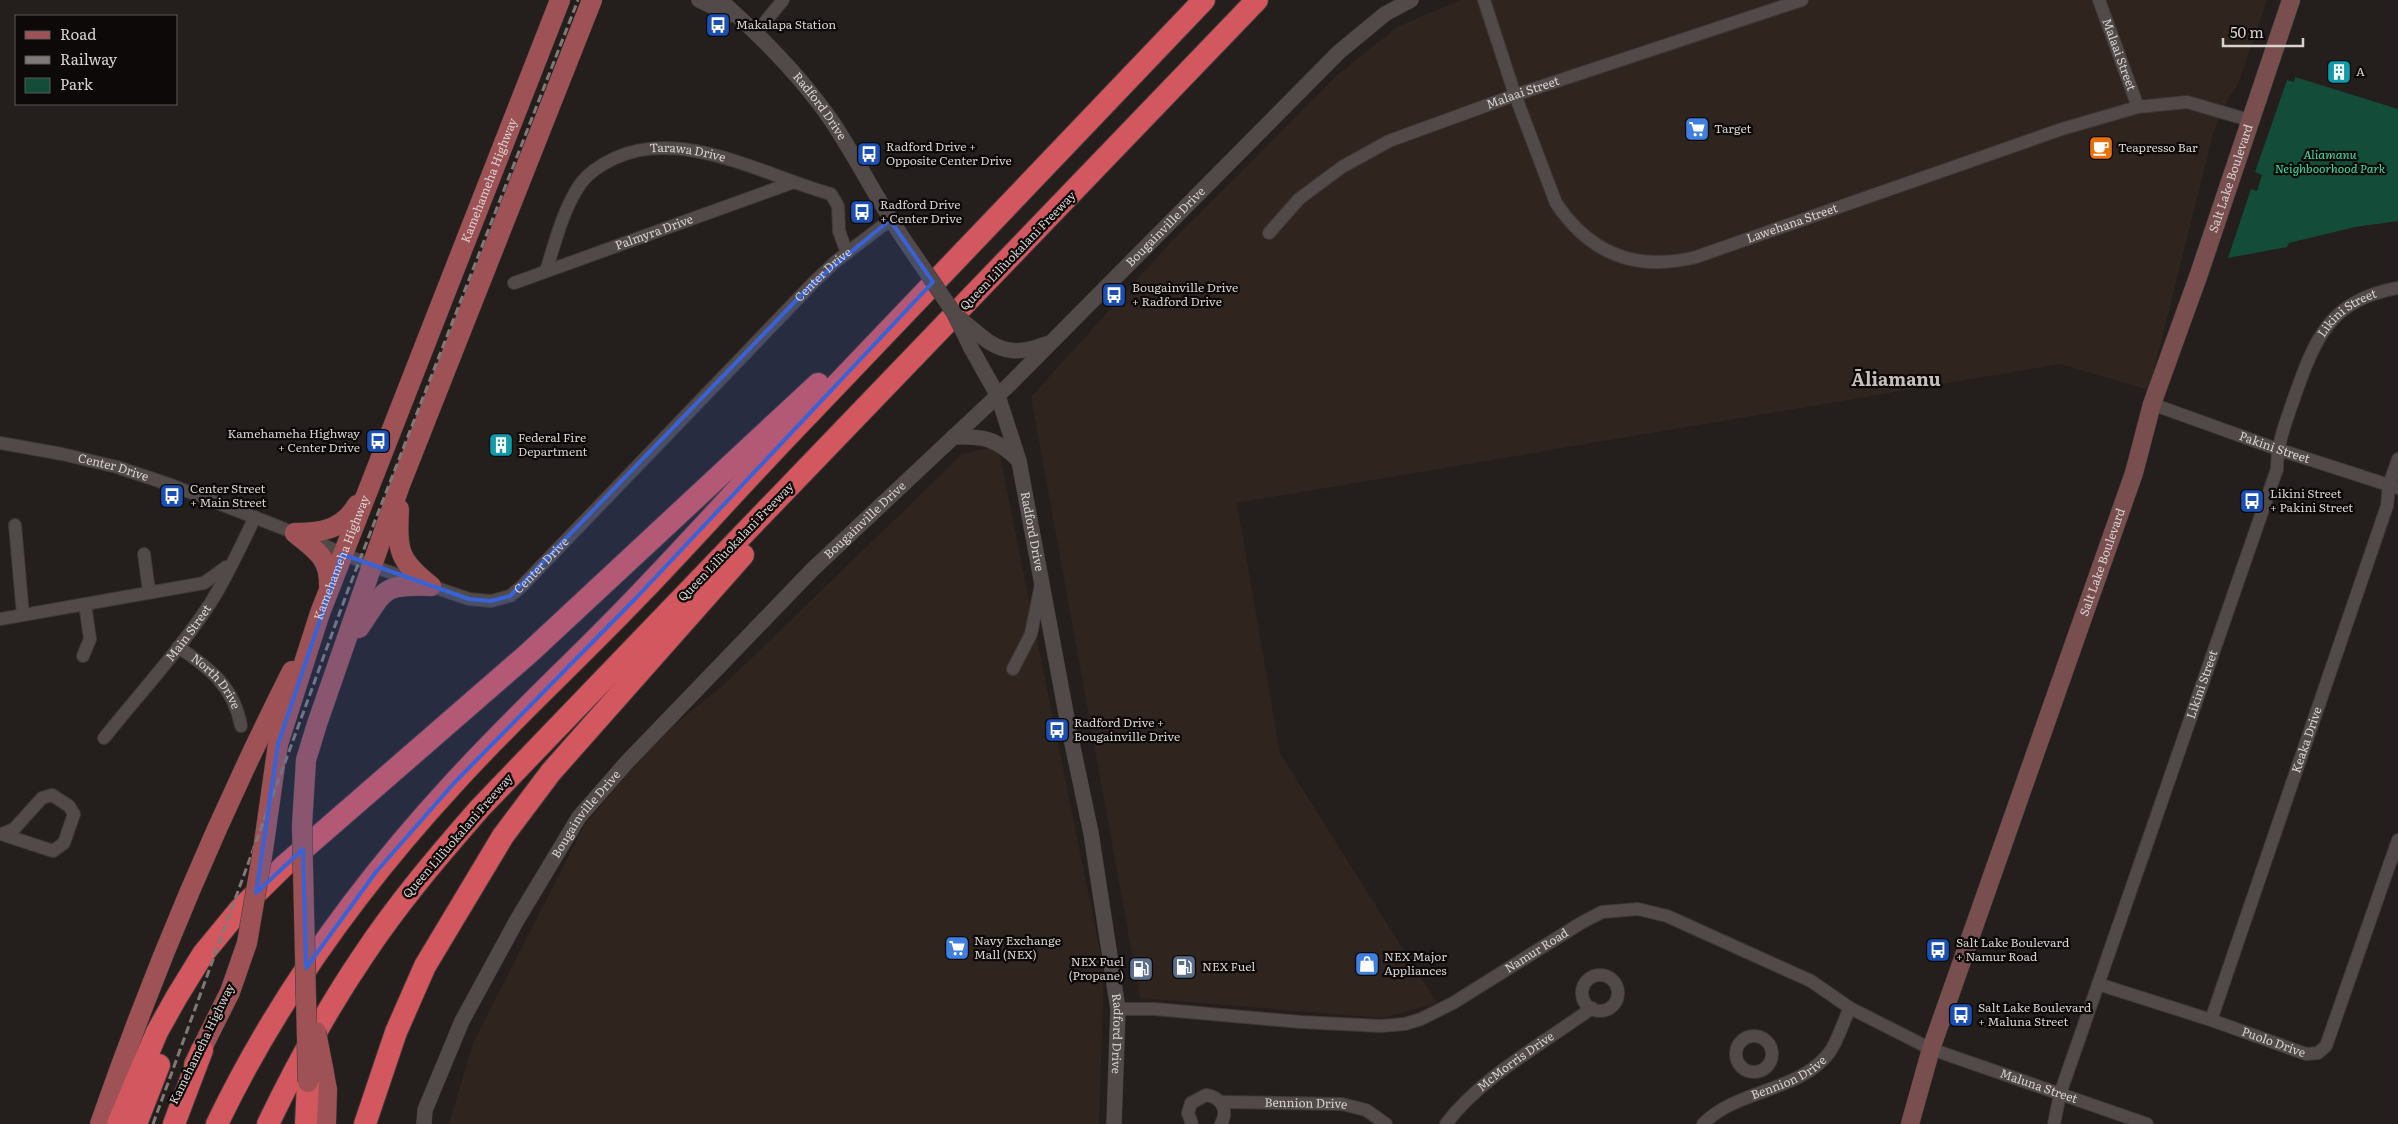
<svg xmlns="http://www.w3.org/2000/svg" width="2398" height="1124" font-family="Literata,serif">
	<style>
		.built { fill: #30241f }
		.green { fill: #134c38 }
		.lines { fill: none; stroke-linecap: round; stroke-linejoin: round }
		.minor-casing { stroke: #3d3837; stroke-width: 14 }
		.tertiary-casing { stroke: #3d3837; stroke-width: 16 }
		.secondary-casing { stroke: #3d3837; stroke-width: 19 }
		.primary-casing { stroke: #3d3837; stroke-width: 21 }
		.motorway-casing { stroke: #3d3837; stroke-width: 24 }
		.minor { stroke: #514a48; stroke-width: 12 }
		.tertiary { stroke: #514a48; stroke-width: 15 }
		.secondary { stroke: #784e4f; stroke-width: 18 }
		.primary { stroke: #9e5255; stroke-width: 20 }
		.motorway { stroke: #d2575e; stroke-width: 22 }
		.rail { stroke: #7f7a78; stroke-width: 3; stroke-dasharray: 8 4; stroke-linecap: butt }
		.tertiary-bridge-casing { stroke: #3d3837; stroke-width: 16; stroke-linecap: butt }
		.primary-bridge-casing { stroke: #3d3837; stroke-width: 21; stroke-linecap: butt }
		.tertiary-bridge { stroke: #514a48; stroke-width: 15 }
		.primary-bridge { stroke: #9e5255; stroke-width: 20 }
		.marked { fill: #3962d7; fill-opacity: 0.2; stroke: #3962d7; stroke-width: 4; stroke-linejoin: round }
		.labels { text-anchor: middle; stroke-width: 4.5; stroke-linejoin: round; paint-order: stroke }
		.poi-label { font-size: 12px; fill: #d6d2d0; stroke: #0c0908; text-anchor: start }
		.street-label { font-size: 12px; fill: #d6d2d0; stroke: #0c0908 }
		.park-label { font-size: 12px; font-style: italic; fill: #3cdea6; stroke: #0c0908 }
		.district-label { font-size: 18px; font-weight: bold; fill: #c6bebb; stroke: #0c0908 }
	</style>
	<rect width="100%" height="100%" fill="#241e1c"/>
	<g class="built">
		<polygon points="1460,0 2267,0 2237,87 2230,95 2214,131 2149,390 2060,364 1237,503 1280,753 1437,1003 1383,1018 1140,998 1031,397 1170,243 1336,76 1397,27"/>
		<polygon points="998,446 1104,971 1099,1124 449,1124 473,1043 585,824 658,738 726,683 962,454"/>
	</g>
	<polygon class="green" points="2295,77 2398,109 2398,221 2355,227 2289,243 2287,247 2228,258 2251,189 2257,191 2262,175 2255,172 2287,80 2294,82"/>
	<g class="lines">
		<defs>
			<g id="minor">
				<path id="s1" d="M1484 0 1515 95 1556 203C1590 254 1637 272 1696 257L2062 129 2138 107 2187 102 2249 120"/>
				<path id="s2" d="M2099 0 2138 107"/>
				<polyline points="756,33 783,0"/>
				<path id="s3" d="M1269 233 1299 199 1342 167 1389 141 1515 95 1802 0"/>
				<path id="s4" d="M546 271C556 240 563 209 581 183 590 171 602 164 615 158 683 127 765 176 831 194L838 206 839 231 847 253"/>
				<path id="s5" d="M514 283 794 182"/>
				<path id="s6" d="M2152 404 2277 449 2398 488"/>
				<path id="s7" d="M0 443 62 454 117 467 171 485 295 533 372 566 469 599 491 601 510 596 521 587 814 282 835 262 890 220"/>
				<polyline points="15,525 23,615"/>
				<polyline points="144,554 149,591"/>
				<polyline points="0,619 204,583 226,567"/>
				<path id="s8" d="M178 647C210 668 234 687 241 726"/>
				<polyline points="83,656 90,639 85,604"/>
				<polyline points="1013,669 1031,634 1041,584"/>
				<path id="s9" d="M104 738C140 693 180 650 211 602 228 575 241 546 255 517"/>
				<polygon points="52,795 69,806 74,814 64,843 53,851 1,834 14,829 42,798"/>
				<circle cx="1600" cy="993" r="18"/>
				<path id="s10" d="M2098 984 2211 1020 2306 1054 2318 1053 2326 1046 2398 840"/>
				<path id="s11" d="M1118 1009H1155L1301 1022 1381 1026 1405 1024 1421 1019 1453 1003 1581 923 1602 912 1638 909 1667 916 1811 981 1850 1008 1931 1049 2147 1124"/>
				<path id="s12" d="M2211 1020 2387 506 2389 485 2398 459"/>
				<circle cx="1754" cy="1054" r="18"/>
				<path id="s13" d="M1221 1102 1342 1104 1366 1110 1386 1124"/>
				<path d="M1192 1124 1188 1113 1191 1103 1206 1095C1221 1097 1229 1110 1221 1124"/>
				<path id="s14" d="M1446 1124C1481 1077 1544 1043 1592 1008"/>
				<path id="s15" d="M1703 1124C1737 1089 1799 1092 1829 1053 1838 1041 1843 1022 1850 1008"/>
				<path id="s16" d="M2054 1124 2060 1094 2277 469C2277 443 2286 422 2294 398 2315 339 2329 300 2398 288"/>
			</g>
			<g id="tertiary">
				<polyline points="699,0 730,15"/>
				<path id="s17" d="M720 0C762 37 802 77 833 123 860 164 881 207 909 247"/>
				<path d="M981 336C1002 354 1021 354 1046 344"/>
				<path id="s18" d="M971 348 998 396 1019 461 1068 724 1091 833 1118 1009 1114 1124"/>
				<path d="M953 437C983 436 997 438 1019 461"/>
				<path id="s19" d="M424 1124 425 1110 462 1021 517 920 579 817 627 762 813 569 1010 384 1339 52 1385 14 1411 0"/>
			</g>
			<g id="secondary">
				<path id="s20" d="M1910 1124 1931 1049 2134 473 2152 404 2199 274 2291 0"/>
			</g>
			<g id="primary">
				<path d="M399 509C397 551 398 560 431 586"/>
				<path d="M295 533C322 533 343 529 357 505"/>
				<path d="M295 533C314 549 330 557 329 585"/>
				<path d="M359 628C386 589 381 584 431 586"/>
				<polyline points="302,826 306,760 317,724 400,485 592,0"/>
				<path id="s21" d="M263 850 278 744 320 613 560 0"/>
				<polyline points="194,1064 230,992"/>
				<polyline points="324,1073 327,1090 326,1124"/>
				<path d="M100 1124C154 969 218 818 292 671"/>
			</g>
			<g id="motorway">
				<polyline points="118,1124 157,1032 176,998 203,954 240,909 284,866 529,653 818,384"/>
				<polyline points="136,1124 159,1065"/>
				<polyline points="174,1124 202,1050"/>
				<path d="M217 1124C277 999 359 886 453 784 512 719 577 660 638 596 694 538 747 478 803 420 936 279 1070 139 1204 0"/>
				<path d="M268 1124C296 1066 327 1009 363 956 398 903 439 855 480 808L1257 0"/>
				<polyline points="306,1124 308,1082"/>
				<polyline points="365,1124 396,1032 425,966 503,836 551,772 743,555"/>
			</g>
		</defs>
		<use href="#minor" class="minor-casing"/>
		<use href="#tertiary" class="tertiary-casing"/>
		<use href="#secondary" class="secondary-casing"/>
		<use href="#primary" class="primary-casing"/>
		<use href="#motorway" class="motorway-casing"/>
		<use href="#minor" class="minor"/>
		<use href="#tertiary" class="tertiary"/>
		<use href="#secondary" class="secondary"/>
		<use href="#primary" class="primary"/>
		<use href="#motorway" class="motorway"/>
		<polyline class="rail" points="153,1124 348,590 578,0"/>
		<defs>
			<g id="tertiary-bridge">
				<polyline points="909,247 954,313 971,348"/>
				<polyline points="959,318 981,336"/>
			</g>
			<g id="primary-bridge">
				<polyline points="302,826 308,1082"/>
				<polyline points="230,992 247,943 263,850"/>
				<polyline points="316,1032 324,1073"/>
			</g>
		</defs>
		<use href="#tertiary-bridge" class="tertiary-bridge-casing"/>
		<use href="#primary-bridge" class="primary-bridge-casing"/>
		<use href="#tertiary-bridge" class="tertiary-bridge"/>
		<use href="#primary-bridge" class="primary-bridge"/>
	</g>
	<path class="marked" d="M890 220 933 282 637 597 455 782 376 872 306 968 303 849 256 893 278 744 342 554 469 599 491 601 510 596 814 282Z"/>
	<defs>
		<symbol id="bus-square" viewBox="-11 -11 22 22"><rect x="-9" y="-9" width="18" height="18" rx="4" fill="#1a4fb4" stroke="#0c0908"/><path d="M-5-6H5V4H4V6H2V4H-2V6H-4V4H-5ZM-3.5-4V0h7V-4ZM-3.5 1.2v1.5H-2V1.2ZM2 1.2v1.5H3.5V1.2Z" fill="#fff"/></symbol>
		<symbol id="building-square" viewBox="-11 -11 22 22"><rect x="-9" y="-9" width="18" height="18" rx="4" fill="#0f9aa8" stroke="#0c0908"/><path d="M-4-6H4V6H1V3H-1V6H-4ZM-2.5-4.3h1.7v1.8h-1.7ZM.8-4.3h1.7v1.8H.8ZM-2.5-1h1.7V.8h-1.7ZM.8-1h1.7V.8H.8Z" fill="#fff"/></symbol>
		<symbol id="supermarket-square" viewBox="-11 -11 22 22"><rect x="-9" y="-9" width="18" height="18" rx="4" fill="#3f7fe0" stroke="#0c0908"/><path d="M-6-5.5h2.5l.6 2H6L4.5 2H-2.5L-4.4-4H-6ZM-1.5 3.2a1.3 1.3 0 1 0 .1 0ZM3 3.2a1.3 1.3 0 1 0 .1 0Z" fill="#fff"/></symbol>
		<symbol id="cafe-square" viewBox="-11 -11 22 22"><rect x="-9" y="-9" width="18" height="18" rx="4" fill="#e8710a" stroke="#0c0908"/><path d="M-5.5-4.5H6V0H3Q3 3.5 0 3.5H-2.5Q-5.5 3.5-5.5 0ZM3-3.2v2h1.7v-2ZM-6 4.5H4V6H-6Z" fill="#fff"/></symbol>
		<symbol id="shop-square" viewBox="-11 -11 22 22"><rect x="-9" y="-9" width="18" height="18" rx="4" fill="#3f7fe0" stroke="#0c0908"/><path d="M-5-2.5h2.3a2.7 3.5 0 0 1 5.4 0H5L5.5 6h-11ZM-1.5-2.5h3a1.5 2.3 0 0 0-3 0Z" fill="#fff"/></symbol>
		<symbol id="fuel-square" viewBox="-11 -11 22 22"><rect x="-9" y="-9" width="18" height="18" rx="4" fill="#5c6f8a" stroke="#0c0908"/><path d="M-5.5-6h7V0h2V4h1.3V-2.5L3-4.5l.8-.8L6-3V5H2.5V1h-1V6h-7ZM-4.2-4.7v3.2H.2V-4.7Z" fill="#fff"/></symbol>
	</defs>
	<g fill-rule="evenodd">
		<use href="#bus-square" x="704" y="11" width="28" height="28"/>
		<use href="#building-square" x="2325" y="58" width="28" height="28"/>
		<use href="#supermarket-square" x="1683" y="115" width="28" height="28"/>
		<use href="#cafe-square" x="2087" y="134" width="28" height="28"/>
		<use href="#bus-square" x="855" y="140" width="28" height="28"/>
		<use href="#bus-square" x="848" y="198" width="28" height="28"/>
		<use href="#bus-square" x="1100" y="281" width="28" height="28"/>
		<use href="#bus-square" x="364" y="427" width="28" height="28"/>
		<use href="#building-square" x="487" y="431" width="28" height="28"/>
		<use href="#bus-square" x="158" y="482" width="28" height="28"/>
		<use href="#bus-square" x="2238" y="487" width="28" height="28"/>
		<use href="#bus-square" x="1043" y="716" width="28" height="28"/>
		<use href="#supermarket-square" x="943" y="934" width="28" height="28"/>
		<use href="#bus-square" x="1924" y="936" width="28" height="28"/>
		<use href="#shop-square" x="1353" y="950" width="28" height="28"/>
		<use href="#fuel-square" x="1170" y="953" width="28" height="28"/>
		<use href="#fuel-square" x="1127" y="955" width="28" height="28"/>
		<use href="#bus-square" x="1947" y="1001" width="28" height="28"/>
	</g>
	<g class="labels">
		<g class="poi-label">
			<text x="736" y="29">Makalapa Station</text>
			<text x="2356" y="76">A</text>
			<text x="1714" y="133">Target</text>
			<text x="886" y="151">Radford Drive +<tspan x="886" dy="14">Opposite Center Drive</tspan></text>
			<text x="2118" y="152">Teapresso Bar</text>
			<text x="880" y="209">Radford Drive<tspan x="880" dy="14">+ Center Drive</tspan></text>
			<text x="1132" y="292">Bougainville Drive<tspan x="1132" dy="14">+ Radford Drive</tspan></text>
			<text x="360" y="438" text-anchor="end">Kamehameha Highway<tspan x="360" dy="14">+ Center Drive</tspan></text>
			<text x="518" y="442">Federal Fire<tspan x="518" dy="14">Department</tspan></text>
			<text x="190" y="493">Center Street<tspan x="190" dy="14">+ Main Street</tspan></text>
			<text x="2270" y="498">Likini Street<tspan x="2270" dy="14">+ Pakini Street</tspan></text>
			<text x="1074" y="727">Radford Drive +<tspan x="1074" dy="14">Bougainville Drive</tspan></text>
			<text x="974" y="945">Navy Exchange<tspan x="974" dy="14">Mall (NEX)</tspan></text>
			<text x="1956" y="947">Salt Lake Boulevard<tspan x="1956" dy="14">+ Namur Road</tspan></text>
			<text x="1384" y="961">NEX Major<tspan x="1384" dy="14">Appliances</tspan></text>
			<text x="1124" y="966" text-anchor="end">NEX Fuel<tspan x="1124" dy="14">(Propane)</tspan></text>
			<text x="1202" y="971">NEX Fuel</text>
			<text x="1978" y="1012">Salt Lake Boulevard<tspan x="1978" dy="14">+ Maluna Street</tspan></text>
		</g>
		<g class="street-label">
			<text dy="4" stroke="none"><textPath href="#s2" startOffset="58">Malaai Street</textPath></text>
			<text dy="4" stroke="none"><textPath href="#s3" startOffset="295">Malaai Street</textPath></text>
			<text dy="4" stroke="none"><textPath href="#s17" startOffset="146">Radford Drive</textPath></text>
			<text dy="4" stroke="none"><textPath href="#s4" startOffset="212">Tarawa Drive</textPath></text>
			<text dy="4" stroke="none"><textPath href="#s20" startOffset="999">Salt Lake Boulevard</textPath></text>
			<text dy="4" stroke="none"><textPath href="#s21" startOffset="709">Kamehameha Highway</textPath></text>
			<text dy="4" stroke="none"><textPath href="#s1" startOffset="479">Lawehana Street</textPath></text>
			<text dy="4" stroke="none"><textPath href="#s19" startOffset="1178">Bougainville Drive</textPath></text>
			<text dy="4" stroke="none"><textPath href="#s5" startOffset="149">Palmyra Drive</textPath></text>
			<text transform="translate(1018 251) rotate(-46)" y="4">Queen Liliʻuokalani Freeway</text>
			<text dy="4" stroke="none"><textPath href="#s7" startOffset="986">Center Drive</textPath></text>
			<text dy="4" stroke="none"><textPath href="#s16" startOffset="869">Likini Street</textPath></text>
			<text dy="4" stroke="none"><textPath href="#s6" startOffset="130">Pakini Street</textPath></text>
			<text dy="4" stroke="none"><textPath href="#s7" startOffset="116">Center Drive</textPath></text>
			<text dy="4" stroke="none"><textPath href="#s19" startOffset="758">Bougainville Drive</textPath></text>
			<text dy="4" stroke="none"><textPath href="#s18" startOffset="195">Radford Drive</textPath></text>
			<text transform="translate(736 542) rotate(-46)" y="4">Queen Liliʻuokalani Freeway</text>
			<text dy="4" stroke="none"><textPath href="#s21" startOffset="304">Kamehameha Highway</textPath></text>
			<text dy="4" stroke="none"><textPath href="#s20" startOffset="594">Salt Lake Boulevard</textPath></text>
			<text dy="4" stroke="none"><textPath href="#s7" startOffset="581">Center Drive</textPath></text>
			<text dy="4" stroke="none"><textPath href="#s9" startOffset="135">Main Street</textPath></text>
			<text dy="4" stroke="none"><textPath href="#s8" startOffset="52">North Drive</textPath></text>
			<text dy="4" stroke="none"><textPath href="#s16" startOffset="464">Likini Street</textPath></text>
			<text dy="4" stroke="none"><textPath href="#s12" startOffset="296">Keaka Drive</textPath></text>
			<text dy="4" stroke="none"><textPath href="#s19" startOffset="352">Bougainville Drive</textPath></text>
			<text transform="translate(458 836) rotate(-49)" y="4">Queen Liliʻuokalani Freeway</text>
			<text dy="4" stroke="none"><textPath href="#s11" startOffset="439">Namur Road</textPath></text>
			<text dy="4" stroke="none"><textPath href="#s18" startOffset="705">Radford Drive</textPath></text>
			<text dy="4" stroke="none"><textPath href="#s10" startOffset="185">Puolo Drive</textPath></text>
			<text transform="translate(202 1044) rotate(-64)" y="4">Kamehameha Highway</text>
			<text dy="4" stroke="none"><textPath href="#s14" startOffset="94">McMorris Drive</textPath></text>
			<text dy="4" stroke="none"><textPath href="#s15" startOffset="98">Bennion Drive</textPath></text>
			<text dy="4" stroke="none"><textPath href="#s11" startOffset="991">Maluna Street</textPath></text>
			<text dy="4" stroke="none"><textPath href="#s13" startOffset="85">Bennion Drive</textPath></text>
		</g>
		<g class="park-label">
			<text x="2330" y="159">Aliamanu<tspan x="2330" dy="14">Neighboorhood Park</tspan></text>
		</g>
		<g class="district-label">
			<text x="1896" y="386">Āliamanu</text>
		</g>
	</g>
	<rect x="15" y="15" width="162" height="90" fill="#0c0908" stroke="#5d5958"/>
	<rect x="25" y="31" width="25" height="8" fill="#9e5255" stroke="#5d5958"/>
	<text x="60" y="40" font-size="15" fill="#d6d2d0">Road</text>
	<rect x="25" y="56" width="25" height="8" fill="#7f7a78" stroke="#5d5958"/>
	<text x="60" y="65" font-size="15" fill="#d6d2d0">Railway</text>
	<rect x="25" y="78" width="25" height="15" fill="#134c38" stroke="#5d5958"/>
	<text x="60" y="90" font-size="15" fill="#d6d2d0">Park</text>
	<path d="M2223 38v8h80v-8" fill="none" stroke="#d6d2d0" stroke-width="2.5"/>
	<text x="2230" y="38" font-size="15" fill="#d6d2d0" stroke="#0c0908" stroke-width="4" paint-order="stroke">50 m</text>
</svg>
